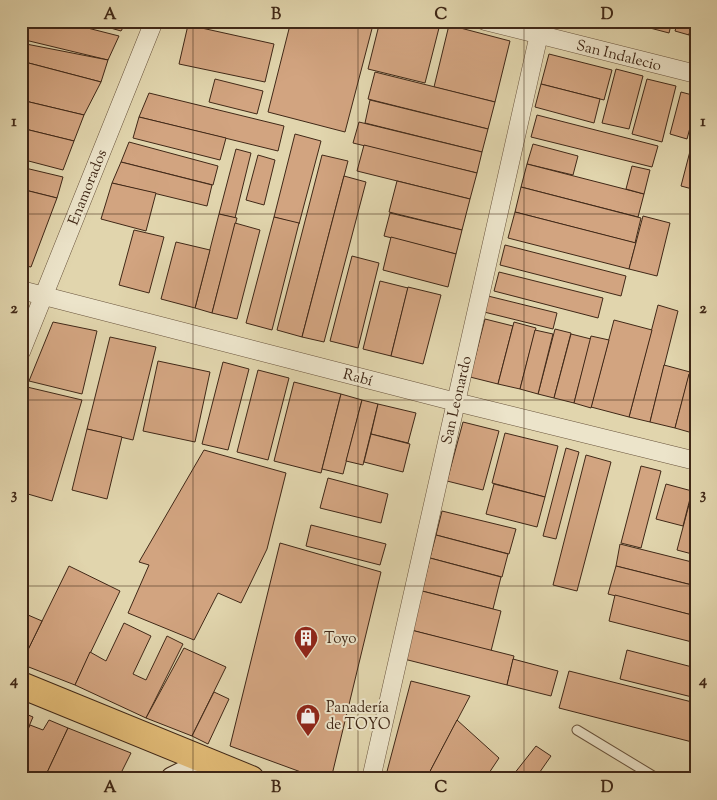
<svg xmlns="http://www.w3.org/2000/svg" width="717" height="800" font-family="'Sorts Mill Goudy',serif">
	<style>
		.building { fill: #d2a480; stroke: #402817 }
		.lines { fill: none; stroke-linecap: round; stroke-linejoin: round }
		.service-casing { stroke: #68533c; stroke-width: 11 }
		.minor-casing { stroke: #68533c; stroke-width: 19 }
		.secondary-casing { stroke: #402817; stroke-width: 26 }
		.primary-casing { stroke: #402817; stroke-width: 28 }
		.service { stroke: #ece4ca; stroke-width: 9 }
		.minor { stroke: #ece4ca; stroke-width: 18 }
		.secondary { stroke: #ece4ca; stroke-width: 24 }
		.primary { stroke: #e0ba76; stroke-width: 26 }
		.grid { fill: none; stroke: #402817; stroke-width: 1; stroke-opacity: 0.55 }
		.labels { text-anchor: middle; stroke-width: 4; stroke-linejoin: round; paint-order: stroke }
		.street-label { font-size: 15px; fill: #402817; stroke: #ece4ca }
		.poi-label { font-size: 15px; fill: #402817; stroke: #ece4ca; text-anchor: start }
		.neatline { fill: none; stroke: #402817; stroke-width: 2 }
		.grid-label { font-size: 16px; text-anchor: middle; font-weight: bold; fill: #402817 }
	</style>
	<rect width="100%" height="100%" fill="#e1d5ad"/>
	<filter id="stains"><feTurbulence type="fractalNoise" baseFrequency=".004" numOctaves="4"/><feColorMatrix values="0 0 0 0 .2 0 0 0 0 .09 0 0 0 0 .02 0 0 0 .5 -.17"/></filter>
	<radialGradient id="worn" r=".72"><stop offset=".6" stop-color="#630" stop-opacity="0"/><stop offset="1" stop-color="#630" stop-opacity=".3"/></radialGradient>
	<g class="building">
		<polygon points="21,21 60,21 119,36 108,60 21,39"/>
		<polygon points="86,21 127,21 121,31"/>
		<polygon points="291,21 374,21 345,132 268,112"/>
		<polygon points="380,21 427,21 440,24 425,83 368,69"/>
		<polygon points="623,21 652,21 650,28"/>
		<polygon points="652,21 672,21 669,33 650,28"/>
		<polygon points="678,21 692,21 689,35 675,31"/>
		<polygon points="692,21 696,21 696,37 689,35"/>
		<polygon points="188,25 274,44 265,82 179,64"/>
		<polygon points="449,25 510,41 495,102 434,87"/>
		<polygon points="21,43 108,60 101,82 21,61"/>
		<polygon points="549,54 612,70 604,100 541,84"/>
		<polygon points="21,61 101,82 84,115 21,100"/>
		<polygon points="616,69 643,76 629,129 602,123"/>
		<polygon points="375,72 495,102 488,129 368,99"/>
		<polygon points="215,79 263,91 257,114 209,102"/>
		<polygon points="647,79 676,86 662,142 632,134"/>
		<polygon points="541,84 600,99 594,123 535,107"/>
		<polygon points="681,92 696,96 696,105 687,139 670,134"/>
		<polygon points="149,93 284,126 278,151 139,117"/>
		<polygon points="21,100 84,115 74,141 21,128"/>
		<polygon points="370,100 488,129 482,152 365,123"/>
		<polygon points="537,115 658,146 652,167 531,137"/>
		<polygon points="139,117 226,138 220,160 133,138"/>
		<polygon points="359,122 482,152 477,173 353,143"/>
		<polygon points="21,128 74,141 63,170 21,159"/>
		<polygon points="696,128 696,190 681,186"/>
		<polygon points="295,134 321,141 299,224 274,217"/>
		<polygon points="129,142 218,166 213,185 121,162"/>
		<polygon points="533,144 578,156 573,175 527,164"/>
		<polygon points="364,145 477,173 470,199 357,171"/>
		<polygon points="236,149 251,153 235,218 219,214"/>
		<polygon points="258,155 275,160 264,205 246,200"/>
		<polygon points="322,155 348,161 302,337 277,330"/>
		<polygon points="121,162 212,185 207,206 112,183"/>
		<polygon points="527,164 644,194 638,217 521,187"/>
		<polygon points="632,166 650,170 644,194 626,189"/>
		<polygon points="21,167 63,177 57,198 21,189"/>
		<polygon points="344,176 366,182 324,342 302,337"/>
		<polygon points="397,181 470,199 462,230 389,212"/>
		<polygon points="112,183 156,193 146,231 101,219"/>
		<polygon points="521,187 641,218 635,243 515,212"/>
		<polygon points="21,189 57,198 31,267 21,265"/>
		<polygon points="515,212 636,243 629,269 508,238"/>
		<polygon points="390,213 462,230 456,254 384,236"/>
		<polygon points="219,214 237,218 212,313 195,308"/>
		<polygon points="643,216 670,223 657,276 629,269"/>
		<polygon points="274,217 299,223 272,330 246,323"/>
		<polygon points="235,223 260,230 237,319 212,313"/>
		<polygon points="134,230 164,237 149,293 119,285"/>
		<polygon points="391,237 456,254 448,287 383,270"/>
		<polygon points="176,242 210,250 195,308 161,299"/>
		<polygon points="505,245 626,276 621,296 500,265"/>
		<polygon points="352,256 379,263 358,348 330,341"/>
		<polygon points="499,272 603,298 598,318 494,291"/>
		<polygon points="380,281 408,288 391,356 363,349"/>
		<polygon points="408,287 441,295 423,364 391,356"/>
		<polygon points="488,296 557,313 553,329 484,312"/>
		<polygon points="658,305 678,311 650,422 629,417"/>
		<polygon points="485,319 513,326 498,384 470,377"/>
		<polygon points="614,320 652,330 629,417 591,407"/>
		<polygon points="53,322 97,331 82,394 29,381"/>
		<polygon points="514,322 536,328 520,389 498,384"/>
		<polygon points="555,329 571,333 554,398 538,394"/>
		<polygon points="535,330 553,334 538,394 520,389"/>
		<polygon points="571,334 591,339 574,403 554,398"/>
		<polygon points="591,336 609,340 591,408 574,403"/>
		<polygon points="110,337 156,347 133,440 87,429"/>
		<polygon points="158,361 210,372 195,442 143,431"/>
		<polygon points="223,362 249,369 228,450 202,444"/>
		<polygon points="664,365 690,372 675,428 650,422"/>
		<polygon points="258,370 289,378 268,460 237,452"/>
		<polygon points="689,374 696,376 696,434 675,428"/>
		<polygon points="294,382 341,394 321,473 274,461"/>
		<polygon points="27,387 82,400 52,501 21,492 21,400"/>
		<polygon points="341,394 362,400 343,474 322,469"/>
		<polygon points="362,400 378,404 363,465 346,461"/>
		<polygon points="378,404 416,413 408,443 371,434"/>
		<polygon points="463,422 499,431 483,490 447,481"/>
		<polygon points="87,429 122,437 107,499 72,490"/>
		<polygon points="505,433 558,446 545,497 492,483"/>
		<polygon points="371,434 410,444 403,472 364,462"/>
		<polygon points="566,448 579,452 556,539 543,536"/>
		<polygon points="204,450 286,473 267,549 241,603 218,593 194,640 128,613 149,565 139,562"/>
		<polygon points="586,455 611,462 577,591 553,585"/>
		<polygon points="641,466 661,471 641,548 621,543"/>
		<polygon points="328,478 388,494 381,523 320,508"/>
		<polygon points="696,478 696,555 677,550"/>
		<polygon points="494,484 545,497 537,527 486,514"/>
		<polygon points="666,484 692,491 683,526 656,519"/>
		<polygon points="442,511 516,529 509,554 436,535"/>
		<polygon points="311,525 386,544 380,565 306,546"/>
		<polygon points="436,535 508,554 502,577 430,558"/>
		<polygon points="280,543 381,572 331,779 320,779 230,746"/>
		<polygon points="620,544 696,563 696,586 616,566"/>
		<polygon points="430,558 501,577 493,609 422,591"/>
		<polygon points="69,566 120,591 75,685 21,664"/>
		<polygon points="616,566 696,586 696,616 608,594"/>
		<polygon points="422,591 501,611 491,651 411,630"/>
		<polygon points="615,595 696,616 696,643 609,621"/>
		<polygon points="21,612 42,621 21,664"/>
		<polygon points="124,623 151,636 133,674 146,680 167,636 183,644 146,718 75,685 90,652 106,661"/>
		<polygon points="411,630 514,656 507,685 404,659"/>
		<polygon points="184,648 226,667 192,736 146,718"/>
		<polygon points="627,650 696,668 696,698 620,679"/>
		<polygon points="513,659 558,671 551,696 507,685"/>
		<polygon points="569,671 696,703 696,743 559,708"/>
		<polygon points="411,681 470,696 426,779 385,779"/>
		<polygon points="214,692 229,699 208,744 192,736"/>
		<polygon points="21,712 33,717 21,745"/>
		<polygon points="49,720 68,728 44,779 21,779 21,745 30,725 43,730"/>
		<polygon points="457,720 499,758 485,779 426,779"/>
		<polygon points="68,728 131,753 118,779 44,779"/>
		<polygon points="536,746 551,756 535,779 510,779"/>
	</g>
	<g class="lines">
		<defs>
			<polyline id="service" points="577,730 658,779"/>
			<g id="minor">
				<polyline points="485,21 696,74"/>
				<polyline points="21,290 456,402 696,461"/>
				<polyline points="21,352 154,21"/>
				<polyline points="371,779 542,21"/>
			</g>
			<polyline id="secondary" points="173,779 207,762"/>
			<polyline id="primary" points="21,685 251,779"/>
		</defs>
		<use href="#service" class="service-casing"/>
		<use href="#minor" class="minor-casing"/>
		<use href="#secondary" class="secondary-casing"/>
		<use href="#primary" class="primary-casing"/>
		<use href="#service" class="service"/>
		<use href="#minor" class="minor"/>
		<use href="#secondary" class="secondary"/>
		<use href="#primary" class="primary"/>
	</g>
	<path class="grid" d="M193 21V779M358 21V779M524 21V779M21 214H696M21 400H696M21 586H696"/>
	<defs>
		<symbol id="building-pin" viewBox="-11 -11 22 30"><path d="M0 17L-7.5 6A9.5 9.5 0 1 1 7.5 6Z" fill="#8f2418" stroke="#ece4ca"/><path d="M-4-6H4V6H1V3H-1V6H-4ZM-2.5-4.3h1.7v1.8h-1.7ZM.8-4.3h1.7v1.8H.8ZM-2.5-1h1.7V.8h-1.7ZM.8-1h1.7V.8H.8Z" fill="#fff"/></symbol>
		<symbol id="shop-pin" viewBox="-11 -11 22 30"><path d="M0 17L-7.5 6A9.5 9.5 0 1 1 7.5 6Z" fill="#8f2418" stroke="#ece4ca"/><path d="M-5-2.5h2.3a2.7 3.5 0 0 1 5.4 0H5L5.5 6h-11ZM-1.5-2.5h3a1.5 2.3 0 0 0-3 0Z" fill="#fff"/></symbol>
	</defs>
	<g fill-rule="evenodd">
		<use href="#building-pin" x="292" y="624" width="28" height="38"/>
		<use href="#shop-pin" x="294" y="702" width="28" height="38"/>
	</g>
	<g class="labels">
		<g class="street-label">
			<text transform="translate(619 55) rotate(14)" y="5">San Indalecio</text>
			<text transform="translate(87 187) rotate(-68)" y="5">Enamorados</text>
			<text transform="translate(358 377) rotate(15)" y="5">Rabí</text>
			<text transform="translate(456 400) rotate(-77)" y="5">San Leonardo</text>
		</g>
		<g class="poi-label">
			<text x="324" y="643">Toyo</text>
			<text x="326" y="712">Panadería<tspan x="326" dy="17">de TOYO</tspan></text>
		</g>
	</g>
	<rect width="717" height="800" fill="none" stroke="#e1d5ad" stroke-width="55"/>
	<rect x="28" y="28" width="662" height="744" class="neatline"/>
	<g class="grid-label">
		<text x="110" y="19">A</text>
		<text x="276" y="19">B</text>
		<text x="441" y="19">C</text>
		<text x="607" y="19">D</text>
		<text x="14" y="126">1</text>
		<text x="703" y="126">1</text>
		<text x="14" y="313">2</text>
		<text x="703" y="313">2</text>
		<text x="14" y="499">3</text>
		<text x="703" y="499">3</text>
		<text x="14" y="685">4</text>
		<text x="703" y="685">4</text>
		<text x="110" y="792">A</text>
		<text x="276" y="792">B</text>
		<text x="441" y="792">C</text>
		<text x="607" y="792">D</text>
	</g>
	<rect width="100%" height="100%" filter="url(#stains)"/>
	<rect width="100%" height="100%" fill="url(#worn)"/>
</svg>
